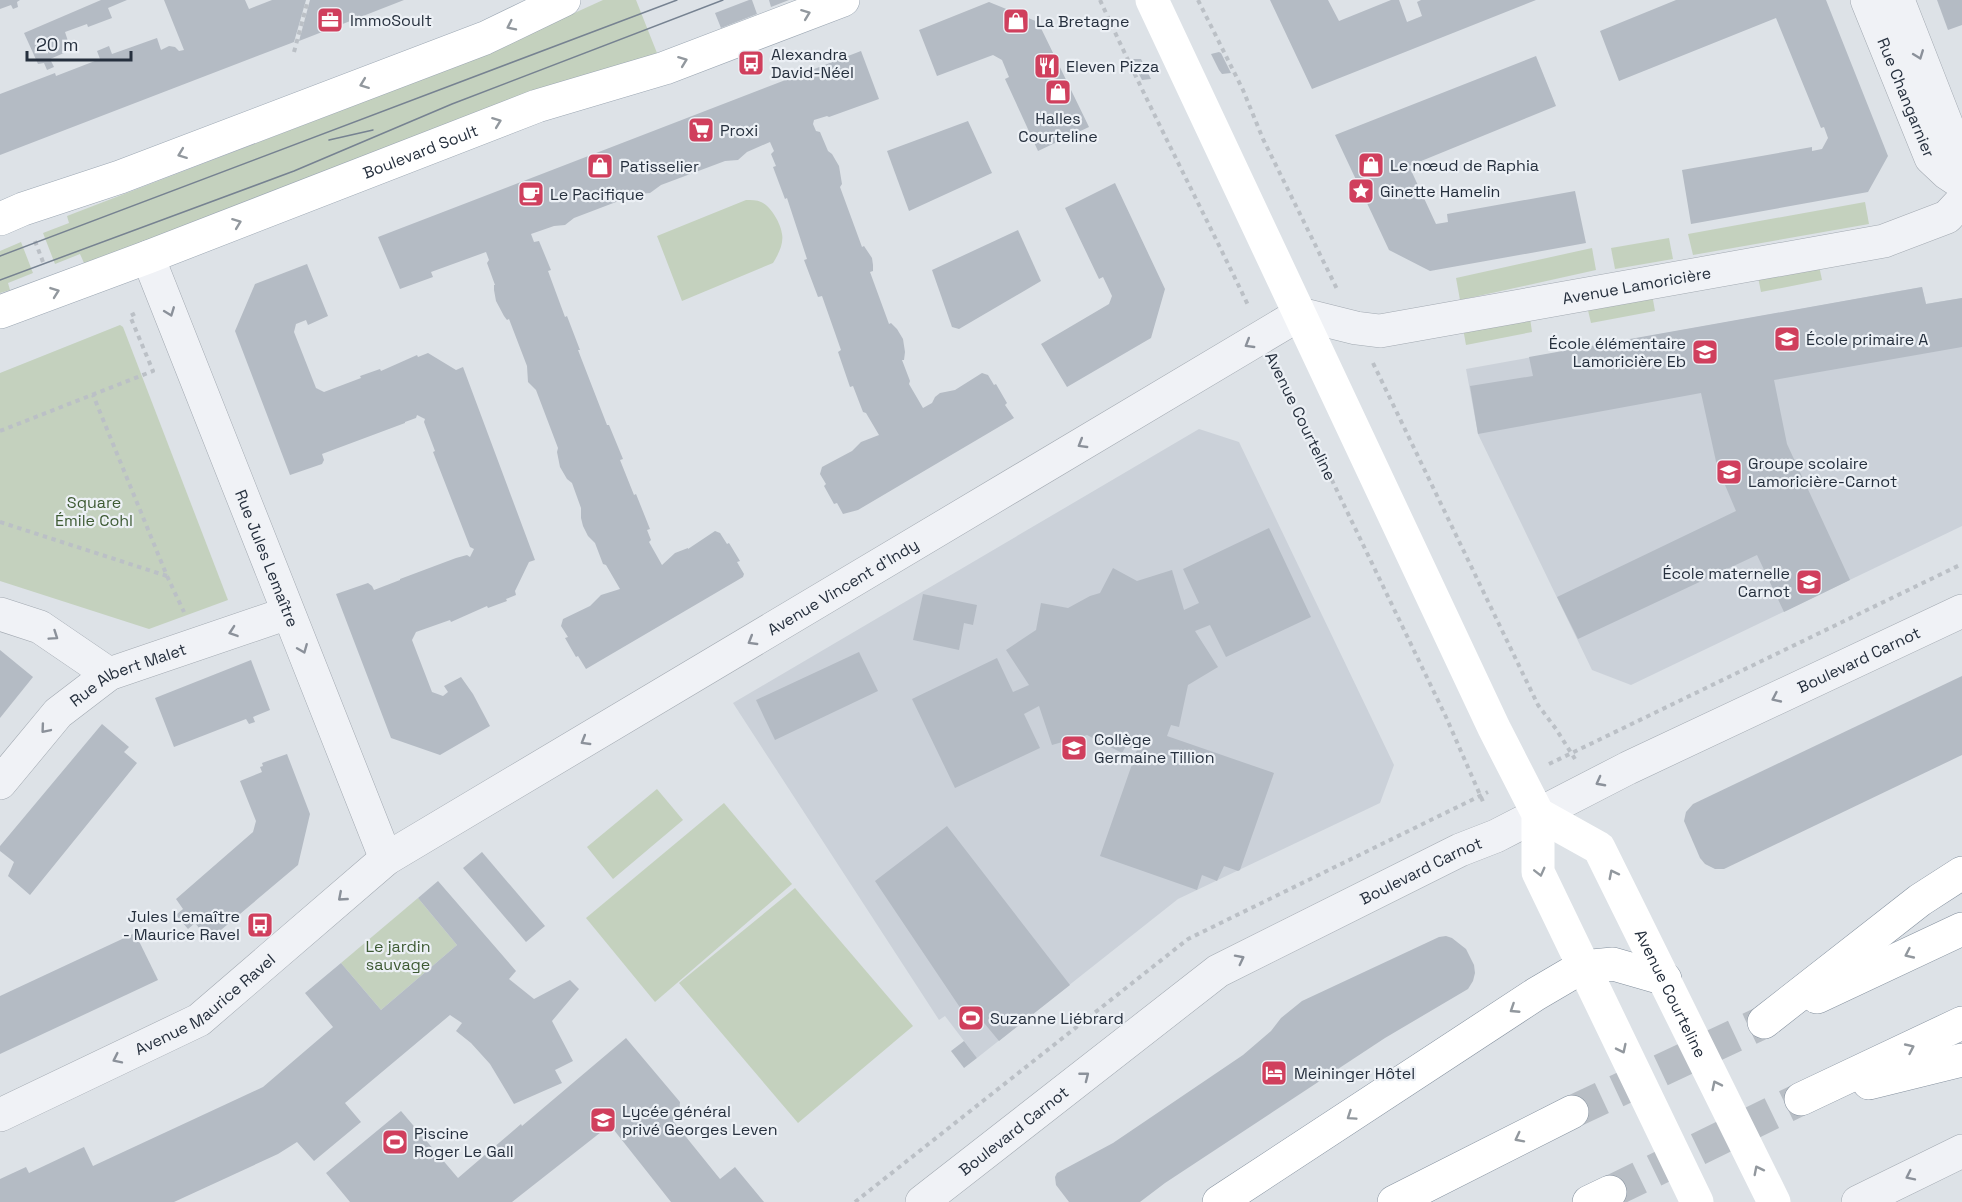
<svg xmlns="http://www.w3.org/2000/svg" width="1962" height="1202" font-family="'Space Grotesk',sans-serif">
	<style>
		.built { fill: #cbd1d9 }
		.green { fill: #c4d1be }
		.building { fill: #b4bbc4 }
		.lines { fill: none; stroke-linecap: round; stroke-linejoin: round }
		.highway-tunnel { stroke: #b8bec5; stroke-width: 33; stroke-dasharray: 33 16; stroke-linecap: butt }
		.street-casing { stroke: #a2a9b1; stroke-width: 34 }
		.primary-casing { stroke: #9ca7b3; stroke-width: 34 }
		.highway-casing { stroke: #84909e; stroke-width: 34 }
		.path { stroke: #bbc0c6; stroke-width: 4; stroke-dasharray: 4.5 4.5; stroke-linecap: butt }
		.street { stroke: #f0f2f6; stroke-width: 33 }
		.secondary { stroke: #fff; stroke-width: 33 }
		.primary { stroke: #fff; stroke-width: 33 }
		.highway { stroke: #fff; stroke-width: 33 }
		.tram { stroke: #768291; stroke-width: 1.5 }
		.oneway { stroke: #92989e }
		.oneway2 { stroke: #8b919a }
		.labels { text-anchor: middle; stroke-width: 4.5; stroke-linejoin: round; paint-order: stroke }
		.poi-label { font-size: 16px; fill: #26303e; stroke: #ecf0f5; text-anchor: start }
		.street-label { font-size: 16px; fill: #26303e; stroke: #ecf0f5 }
		.park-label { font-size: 16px; fill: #3d5a33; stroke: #ecf0f5 }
	</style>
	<rect width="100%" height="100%" fill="#dde2e7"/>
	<g class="built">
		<polygon points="1922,287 1926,304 1962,298 1962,526 1631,685 1592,670 1478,434 1466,369"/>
		<polygon points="1199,429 1239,442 1394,765 1380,803 1178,899 977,1058 945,1016 939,1020 733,703"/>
	</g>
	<g class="green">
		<polygon points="603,0 636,0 657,53 84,263 80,254 55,264 43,233 69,223 67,216 465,63"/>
		<path d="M746 200C751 200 757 200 761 202 771 206 781 224 782 234 784 244 778 255 773 263L682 301 657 236Z"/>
		<polygon points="1865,202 1869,224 1693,255 1688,234"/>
		<polygon points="1669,238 1673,259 1615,269 1611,248"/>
		<polygon points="21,242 33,273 8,283 10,290 0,293 0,251"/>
		<polygon points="1592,248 1596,270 1460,300 1456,278"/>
		<polygon points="1818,261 1822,280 1761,292 1757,272"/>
		<polygon points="1651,289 1655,311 1591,323 1586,302"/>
		<polygon points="1529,311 1532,332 1466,345 1462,323"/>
		<polygon points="120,325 123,327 228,600 149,629 0,581 0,373"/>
		<polygon points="657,789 683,820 613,879 587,847"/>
		<polygon points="724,803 792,884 655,1002 586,918"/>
		<polygon points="795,888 913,1026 798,1123 679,983"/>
		<polygon points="418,898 457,945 381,1010 341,963"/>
	</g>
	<g class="building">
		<polygon points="0,0 20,0 17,2 18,7 13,9 11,5 0,9"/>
		<polygon points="101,0 127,0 108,8 112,18 88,27 87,24 65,32 71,50 50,59 54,67 47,70 44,63 38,64 24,33"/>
		<polygon points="164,0 245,0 249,9 272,0 306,0 294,42 0,155 0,94 55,73 56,76 100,59 97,51 109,46 112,54 157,38 161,50 169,46 175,47 179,51 184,50"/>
		<polygon points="310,0 404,0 299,41"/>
		<polygon points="749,0 752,0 757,14 721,28 715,13"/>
		<polygon points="769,0 789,0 771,7"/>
		<polygon points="1270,0 1328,0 1339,21 1391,0 1399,0 1407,22 1422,16 1417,2 1421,0 1536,0 1312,89"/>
		<polygon points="1676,0 1826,0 1888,156 1868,192 1691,224 1682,170 1812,147 1812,151 1822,149 1828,138 1824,127 1821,128 1776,18 1619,81 1600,31"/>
		<polygon points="1937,0 1962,0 1962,25 1948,30"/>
		<polygon points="989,2 1038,22 1089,127 1038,151 1005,79 1009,77 1002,60 993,55 937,76 919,30"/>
		<polygon points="861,51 879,99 829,117 827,116 814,120 813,124 816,131 820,132 828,151 832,154 839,166 842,184 840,187 862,247 864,246 872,258 873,265 873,271 870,272 889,324 891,323 897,329 903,339 905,352 904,360 902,360 910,381 909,384 923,408 932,403 935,397 940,393 955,390 982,373 988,375 994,385 996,384 1007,403 1005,405 1014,418 858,510 843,514 837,503 834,504 824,486 826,484 820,474 822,467 852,451 861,442 879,435 866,413 863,412 853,386 850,387 838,352 841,350 822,296 818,297 804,260 807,259 787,198 785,199 773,167 776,166 771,154 774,151 770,142 747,152 738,160 725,161 661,185 650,193 637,194 574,218 565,225 554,226 531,234 534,242 539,241 551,270 548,271 565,317 567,316 580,350 578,350 607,425 609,425 623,459 620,460 634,495 636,494 650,529 647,530 651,540 649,542 662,565 675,553 688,548 688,549 715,531 720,533 727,544 729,543 740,561 737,562 744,574 743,577 586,669 578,656 576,657 565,638 568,637 561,626 563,619 590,606 601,595 620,589 606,565 603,564 595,543 588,536 583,526 581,518 581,508 572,483 567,479 560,467 557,452 558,448 536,390 528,382 527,366 509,319 507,320 504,316 496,301 494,290 494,285 495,285 487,263 489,260 486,252 431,272 433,277 400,289 378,237"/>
		<polygon points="1219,52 1221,53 1231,73 1222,74 1219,70 1211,54"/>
		<polygon points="1536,56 1556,106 1409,166 1436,224 1448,222 1447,214 1575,191 1586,243 1430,271 1389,250 1335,135"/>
		<polygon points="1133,59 1141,59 1151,79 1142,80 1132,61"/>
		<polygon points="968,121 992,173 909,211 887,151"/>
		<polygon points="1115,183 1165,289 1151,338 1067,387 1041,344 1109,304 1112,296 1103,277 1099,279 1065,208"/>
		<polygon points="1018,230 1041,281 959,329 952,327 932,270"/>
		<polygon points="307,264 328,316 308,325 306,320 296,324 294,332 316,388 324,392 361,378 360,376 380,369 381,371 417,355 418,357 428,353 456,370 463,367 535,560 529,562 515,591 516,595 506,599 507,601 488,608 487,606 451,622 450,620 416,632 412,640 432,692 443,696 448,692 444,686 461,677 473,694 490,726 440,755 391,738 336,594 368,583 372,586 374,590 400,580 400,579 456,558 467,555 470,557 474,549 470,547 433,452 435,451 424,422 425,419 417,415 416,418 405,422 405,423 322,454 324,460 322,464 290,475 235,331 255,284"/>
		<polygon points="1922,287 1926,304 1962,298 1962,347 1774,380 1787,444 1850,580 1784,612 1757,555 1578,639 1557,597 1736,511 1717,466 1701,393 1478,434 1470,386 1533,376 1529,357"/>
		<polygon points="1269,528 1311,617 1226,657 1210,625 1195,631 1218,667 1188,685 1179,727 1171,725 1167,736 1274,773 1240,870 1238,871 1224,866 1217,881 1202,875 1197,890 1100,856 1137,750 1126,746 1122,753 1087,735 1052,745 1039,706 1024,714 1040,748 955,788 912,699 997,658 1013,692 1029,685 1006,650 1036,630 1041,603 1068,608 1090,596 1100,593 1113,568 1137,581 1172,570 1184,610 1199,603 1183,569"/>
		<polygon points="923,594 977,605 973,625 964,623 959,650 913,640"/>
		<polygon points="0,650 33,677 0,718"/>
		<polygon points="859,652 878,691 775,740 756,700"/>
		<polygon points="251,660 270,710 253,717 255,722 249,724 246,719 174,747 155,698"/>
		<polygon points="1962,676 1962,755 1724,869 1715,869 1705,864 1700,858 1684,821 1686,812 1693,804"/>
		<polygon points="102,724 129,747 124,752 137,763 30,895 8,876 14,862 0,851 0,846"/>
		<polygon points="287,754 310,814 298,865 209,940 195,923 188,929 176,915 183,909 176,899 253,832 256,821 240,781 262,772 260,767 263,766 262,763"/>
		<polygon points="947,826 1070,985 999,1041 970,1006 963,1012 875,881"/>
		<polygon points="482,852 545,926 526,942 463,868"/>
		<polygon points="438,881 516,971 509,979 534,999 570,980 579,989 552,1021 573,1061 555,1070 562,1083 514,1104 490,1064 471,1043 456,1031 462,1023 450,1015 345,1103 361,1122 314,1161 297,1142 278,1154 174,1202 0,1202 0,1179 26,1167 29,1173 84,1147 93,1166 263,1087 333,1027 305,993 341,963 381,1010 457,945 418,898"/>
		<polygon points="135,933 158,980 0,1054 0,996"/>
		<polygon points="1446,936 1452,938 1466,949 1474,965 1475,973 1473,981 1468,989 1385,1038 1165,1183 1140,1202 1069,1202 1056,1185 1055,1177 1057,1173 1113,1143 1243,1055 1271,1031 1281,1018 1302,1001 1439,937"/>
		<polygon points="626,1038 680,1102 679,1113 674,1122 720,1179 735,1167 764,1202 671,1202 610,1125 512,1202 350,1202 326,1173 401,1111 458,1178 521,1124 522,1126"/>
		<polygon points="964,1041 977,1058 964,1068 951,1051"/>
	</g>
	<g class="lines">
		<g class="highway-tunnel">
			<polyline points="1572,1112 1764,1022"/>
			<polyline points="1610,1192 1801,1099"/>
		</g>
		<defs>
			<g id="street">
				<path id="s1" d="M1867 0 1931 158 1947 173 1962 183"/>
				<polyline points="1898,0 1962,164"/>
				<path id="s2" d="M148 257 386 859"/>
				<polyline points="0,614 40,627 109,674"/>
				<path id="s3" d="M0 783 58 713 109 674 288 613"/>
				<path id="s4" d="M0 1115 199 1020 386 859 1300 314 1356 328 1380 331 1884 241 1947 217 1962 201"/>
				<path id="s5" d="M922 1202 1218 971 1460 850 1496 836 1628 768 1962 611"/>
				<polyline points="1858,1202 1962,1151"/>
			</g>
			<g id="primary">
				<polyline points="0,219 23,209 120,177 485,38 564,0"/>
				<path id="s7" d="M0 312 148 257 537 106 665 68 843 0"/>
			</g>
			<g id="highway">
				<polyline points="1817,997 1962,929"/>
				<polyline points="1764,1022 1920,900 1962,873"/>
				<polyline points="1869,1083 1962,1060"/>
				<polyline points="1801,1099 1962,1023"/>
				<polyline points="1219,1202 1536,994 1582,967 1613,964 1665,979"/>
				<polyline points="1394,1202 1572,1112"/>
				<polyline points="1589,1202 1610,1192"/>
			</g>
		</defs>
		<use href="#street" class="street-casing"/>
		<use href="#primary" class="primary-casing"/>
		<use href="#highway" class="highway-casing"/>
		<g class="path">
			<path d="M1100 0C1147 103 1199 203 1248 305"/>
			<polyline points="1198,0 1243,90 1263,139 1337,289"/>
			<polyline points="294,52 308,0"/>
			<polyline points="35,241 43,262"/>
			<polyline points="1373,363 1538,705 1556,729 1575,759"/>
			<polyline points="1277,366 1446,717 1484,804"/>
			<polyline points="0,431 153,371 130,316 136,313"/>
			<polyline points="0,522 167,576 93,395"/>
			<polyline points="167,576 184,612"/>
			<polyline points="1549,764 1962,564"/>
			<polyline points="855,1202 1188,939 1488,792"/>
		</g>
		<use href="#street" class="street"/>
		<g class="secondary">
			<polyline points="1152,0 1494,728 1538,814 1538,872 1697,1202"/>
			<path id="s6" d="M1538 814 1599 848 1774 1202"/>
		</g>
		<use href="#primary" class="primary"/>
		<use href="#highway" class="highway"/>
		<g class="tram">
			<polyline points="329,140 373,130"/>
			<polyline points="0,256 677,0"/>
			<polyline points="0,280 294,171 452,104 723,0"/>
		</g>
	</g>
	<defs><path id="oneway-chevron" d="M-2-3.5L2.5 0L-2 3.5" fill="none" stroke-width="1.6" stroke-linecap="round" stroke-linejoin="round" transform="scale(1.5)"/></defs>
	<g class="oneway">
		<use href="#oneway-chevron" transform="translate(806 14) rotate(-21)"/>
		<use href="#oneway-chevron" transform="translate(511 26) rotate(154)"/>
		<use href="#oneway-chevron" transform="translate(683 61) rotate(-21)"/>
		<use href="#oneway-chevron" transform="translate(364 84) rotate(159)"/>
		<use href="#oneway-chevron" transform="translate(497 122) rotate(-21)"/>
		<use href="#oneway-chevron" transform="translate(182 154) rotate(159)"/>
		<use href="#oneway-chevron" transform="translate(237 223) rotate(-21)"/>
		<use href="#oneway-chevron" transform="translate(55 292) rotate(-20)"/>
		<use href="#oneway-chevron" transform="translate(1540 872) rotate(76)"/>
		<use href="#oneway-chevron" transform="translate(1613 874) rotate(-117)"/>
		<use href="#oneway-chevron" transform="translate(1909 954) rotate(155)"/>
		<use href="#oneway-chevron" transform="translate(1514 1009) rotate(147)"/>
		<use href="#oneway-chevron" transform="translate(1910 1048) rotate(-25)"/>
		<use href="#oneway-chevron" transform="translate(1622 1049) rotate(64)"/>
		<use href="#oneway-chevron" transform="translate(1716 1085) rotate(-116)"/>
		<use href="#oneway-chevron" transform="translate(1351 1116) rotate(146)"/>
		<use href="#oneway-chevron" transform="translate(1519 1138) rotate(153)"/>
		<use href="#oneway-chevron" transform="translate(1758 1170) rotate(-117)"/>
	</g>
	<g class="oneway2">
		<use href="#oneway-chevron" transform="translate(1919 55) rotate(69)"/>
		<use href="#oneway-chevron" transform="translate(170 312) rotate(69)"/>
		<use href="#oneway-chevron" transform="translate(1249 344) rotate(149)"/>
		<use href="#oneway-chevron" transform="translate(1082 444) rotate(149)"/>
		<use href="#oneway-chevron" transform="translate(233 632) rotate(161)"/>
		<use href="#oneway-chevron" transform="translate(54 636) rotate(34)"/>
		<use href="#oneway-chevron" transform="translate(752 641) rotate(149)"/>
		<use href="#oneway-chevron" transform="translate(303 649) rotate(68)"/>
		<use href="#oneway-chevron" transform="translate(1776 698) rotate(155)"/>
		<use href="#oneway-chevron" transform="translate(45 729) rotate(130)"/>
		<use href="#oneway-chevron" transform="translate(585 741) rotate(149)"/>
		<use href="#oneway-chevron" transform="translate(1600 782) rotate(152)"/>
		<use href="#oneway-chevron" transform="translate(342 897) rotate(139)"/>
		<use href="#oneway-chevron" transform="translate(1240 959) rotate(-27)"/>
		<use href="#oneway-chevron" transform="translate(117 1059) rotate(154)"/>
		<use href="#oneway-chevron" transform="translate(1085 1076) rotate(-38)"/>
		<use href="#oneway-chevron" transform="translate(1910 1176) rotate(154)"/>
	</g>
	<defs>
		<symbol id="office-square" viewBox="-11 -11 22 22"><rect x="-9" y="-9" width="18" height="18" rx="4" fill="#d03f5d" stroke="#ecf0f5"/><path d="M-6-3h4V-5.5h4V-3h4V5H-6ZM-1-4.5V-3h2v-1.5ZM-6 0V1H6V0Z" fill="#fff"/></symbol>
		<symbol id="shop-square" viewBox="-11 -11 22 22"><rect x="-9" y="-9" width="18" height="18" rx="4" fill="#d03f5d" stroke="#ecf0f5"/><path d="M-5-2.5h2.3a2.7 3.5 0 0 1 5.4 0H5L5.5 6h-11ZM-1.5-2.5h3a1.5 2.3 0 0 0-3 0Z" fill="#fff"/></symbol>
		<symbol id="bus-square" viewBox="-11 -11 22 22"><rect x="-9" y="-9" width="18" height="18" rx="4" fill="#d03f5d" stroke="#ecf0f5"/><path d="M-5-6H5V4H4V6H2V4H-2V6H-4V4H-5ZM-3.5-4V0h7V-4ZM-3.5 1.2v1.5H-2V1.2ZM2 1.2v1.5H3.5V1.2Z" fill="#fff"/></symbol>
		<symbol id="restaurant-square" viewBox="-11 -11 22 22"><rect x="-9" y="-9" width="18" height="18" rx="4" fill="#d03f5d" stroke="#ecf0f5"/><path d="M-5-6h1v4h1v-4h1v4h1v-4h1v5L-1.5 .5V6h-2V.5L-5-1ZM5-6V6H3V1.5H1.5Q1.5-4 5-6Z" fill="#fff"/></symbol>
		<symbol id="supermarket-square" viewBox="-11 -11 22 22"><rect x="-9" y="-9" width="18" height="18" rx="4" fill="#d03f5d" stroke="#ecf0f5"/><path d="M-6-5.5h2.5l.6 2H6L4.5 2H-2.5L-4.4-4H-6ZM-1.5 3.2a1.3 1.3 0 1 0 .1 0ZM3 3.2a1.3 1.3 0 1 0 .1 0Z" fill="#fff"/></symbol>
		<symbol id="sight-square" viewBox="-11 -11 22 22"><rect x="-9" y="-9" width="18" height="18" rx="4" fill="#d03f5d" stroke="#ecf0f5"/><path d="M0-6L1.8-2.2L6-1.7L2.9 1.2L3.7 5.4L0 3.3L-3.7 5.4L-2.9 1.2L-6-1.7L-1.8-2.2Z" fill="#fff"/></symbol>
		<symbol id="cafe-square" viewBox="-11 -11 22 22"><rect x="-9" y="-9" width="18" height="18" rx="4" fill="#d03f5d" stroke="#ecf0f5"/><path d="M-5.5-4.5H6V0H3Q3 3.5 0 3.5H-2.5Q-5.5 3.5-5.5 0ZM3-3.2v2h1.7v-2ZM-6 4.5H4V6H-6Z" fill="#fff"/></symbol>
		<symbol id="school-square" viewBox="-11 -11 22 22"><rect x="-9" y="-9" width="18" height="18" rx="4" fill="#d03f5d" stroke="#ecf0f5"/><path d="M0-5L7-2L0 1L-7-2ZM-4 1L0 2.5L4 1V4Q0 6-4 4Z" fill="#fff"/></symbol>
		<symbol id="stadium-square" viewBox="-11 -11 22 22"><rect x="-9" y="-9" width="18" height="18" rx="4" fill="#d03f5d" stroke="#ecf0f5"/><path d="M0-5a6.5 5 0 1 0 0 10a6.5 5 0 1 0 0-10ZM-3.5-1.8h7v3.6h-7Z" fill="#fff"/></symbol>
		<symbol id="hotel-square" viewBox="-11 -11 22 22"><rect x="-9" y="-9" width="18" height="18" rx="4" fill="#d03f5d" stroke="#ecf0f5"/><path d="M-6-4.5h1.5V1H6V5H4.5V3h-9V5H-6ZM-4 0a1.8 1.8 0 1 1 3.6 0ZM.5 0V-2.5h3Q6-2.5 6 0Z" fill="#fff"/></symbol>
	</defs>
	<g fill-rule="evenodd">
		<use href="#office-square" x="315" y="5" width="30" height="30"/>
		<use href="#shop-square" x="1001" y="6" width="30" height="30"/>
		<use href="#bus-square" x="736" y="48" width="30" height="30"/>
		<use href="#restaurant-square" x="1032" y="51" width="30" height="30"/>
		<use href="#shop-square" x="1043" y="77" width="30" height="30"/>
		<use href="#supermarket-square" x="686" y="115" width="30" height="30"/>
		<use href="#shop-square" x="1356" y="150" width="30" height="30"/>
		<use href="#shop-square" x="585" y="151" width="30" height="30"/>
		<use href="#sight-square" x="1346" y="176" width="30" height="30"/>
		<use href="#cafe-square" x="516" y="179" width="30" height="30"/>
		<use href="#school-square" x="1772" y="324" width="30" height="30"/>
		<use href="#school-square" x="1690" y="337" width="30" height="30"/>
		<use href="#school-square" x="1714" y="457" width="30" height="30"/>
		<use href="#school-square" x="1794" y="567" width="30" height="30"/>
		<use href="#school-square" x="1059" y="733" width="30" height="30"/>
		<use href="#bus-square" x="245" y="910" width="30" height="30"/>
		<use href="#stadium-square" x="956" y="1003" width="30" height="30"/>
		<use href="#hotel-square" x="1259" y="1058" width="30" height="30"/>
		<use href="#school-square" x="588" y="1105" width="30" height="30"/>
		<use href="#stadium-square" x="380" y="1127" width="30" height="30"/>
	</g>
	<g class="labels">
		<g class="poi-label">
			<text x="350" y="26">ImmoSoult</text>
			<text x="1036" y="27">La Bretagne</text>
			<text x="771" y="60">Alexandra<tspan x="771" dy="18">David-Néel</tspan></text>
			<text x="1066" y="72">Eleven Pizza</text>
			<text x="1058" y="124" text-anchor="middle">Halles<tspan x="1058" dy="18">Courteline</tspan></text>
			<text x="720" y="136">Proxi</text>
			<text x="1390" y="171">Le nœud de Raphia</text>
			<text x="620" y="172">Patisselier</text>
			<text x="1380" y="197">Ginette Hamelin</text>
			<text x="550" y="200">Le Pacifique</text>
			<text x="1806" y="345">École primaire A</text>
			<text x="1686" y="349" text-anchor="end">École élémentaire<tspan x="1686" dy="18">Lamoricière Eb</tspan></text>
			<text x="1748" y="469">Groupe scolaire<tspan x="1748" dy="18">Lamoricière-Carnot</tspan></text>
			<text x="1790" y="579" text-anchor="end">École maternelle<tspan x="1790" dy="18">Carnot</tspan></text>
			<text x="1094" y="745">Collège<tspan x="1094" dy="18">Germaine Tillion</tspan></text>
			<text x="240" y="922" text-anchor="end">Jules Lemaître<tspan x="240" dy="18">- Maurice Ravel</tspan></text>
			<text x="990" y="1024">Suzanne Liébrard</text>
			<text x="1294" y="1079">Meininger Hôtel</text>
			<text x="622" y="1117">Lycée général<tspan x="622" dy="18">privé Georges Leven</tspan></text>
			<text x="414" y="1139">Piscine<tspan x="414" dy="18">Roger Le Gall</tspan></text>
		</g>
		<g class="street-label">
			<text dy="6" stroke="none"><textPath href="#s1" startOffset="105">Rue Changarnier</textPath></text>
			<text dy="6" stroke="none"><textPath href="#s7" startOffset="450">Boulevard Soult</textPath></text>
			<text dy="6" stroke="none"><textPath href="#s4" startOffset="1874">Avenue Lamoricière</textPath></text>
			<text transform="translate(1301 416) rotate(64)" y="6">Avenue Courteline</text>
			<text dy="6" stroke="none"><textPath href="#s2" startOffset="324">Rue Jules Lemaître</textPath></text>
			<text dy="6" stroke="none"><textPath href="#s4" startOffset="999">Avenue Vincent d'Indy</textPath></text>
			<text dy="6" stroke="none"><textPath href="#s5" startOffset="1088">Boulevard Carnot</textPath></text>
			<text dy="6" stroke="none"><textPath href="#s3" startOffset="172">Rue Albert Malet</textPath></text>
			<text dy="6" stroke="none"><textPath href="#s5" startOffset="602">Boulevard Carnot</textPath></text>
			<text dy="6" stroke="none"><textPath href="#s6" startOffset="232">Avenue Courteline</textPath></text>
			<text dy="6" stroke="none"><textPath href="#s4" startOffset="234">Avenue Maurice Ravel</textPath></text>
			<text dy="6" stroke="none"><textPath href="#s5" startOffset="116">Boulevard Carnot</textPath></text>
		</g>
		<g class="park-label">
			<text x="94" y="508">Square<tspan x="94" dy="18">Émile Cohl</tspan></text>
			<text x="398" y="952">Le jardin<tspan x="398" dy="18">sauvage</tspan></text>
		</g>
	</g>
	<path d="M27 51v9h104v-9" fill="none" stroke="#26303e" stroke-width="3"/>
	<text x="36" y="51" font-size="18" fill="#26303e" stroke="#ecf0f5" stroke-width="4.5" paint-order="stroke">20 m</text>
</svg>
